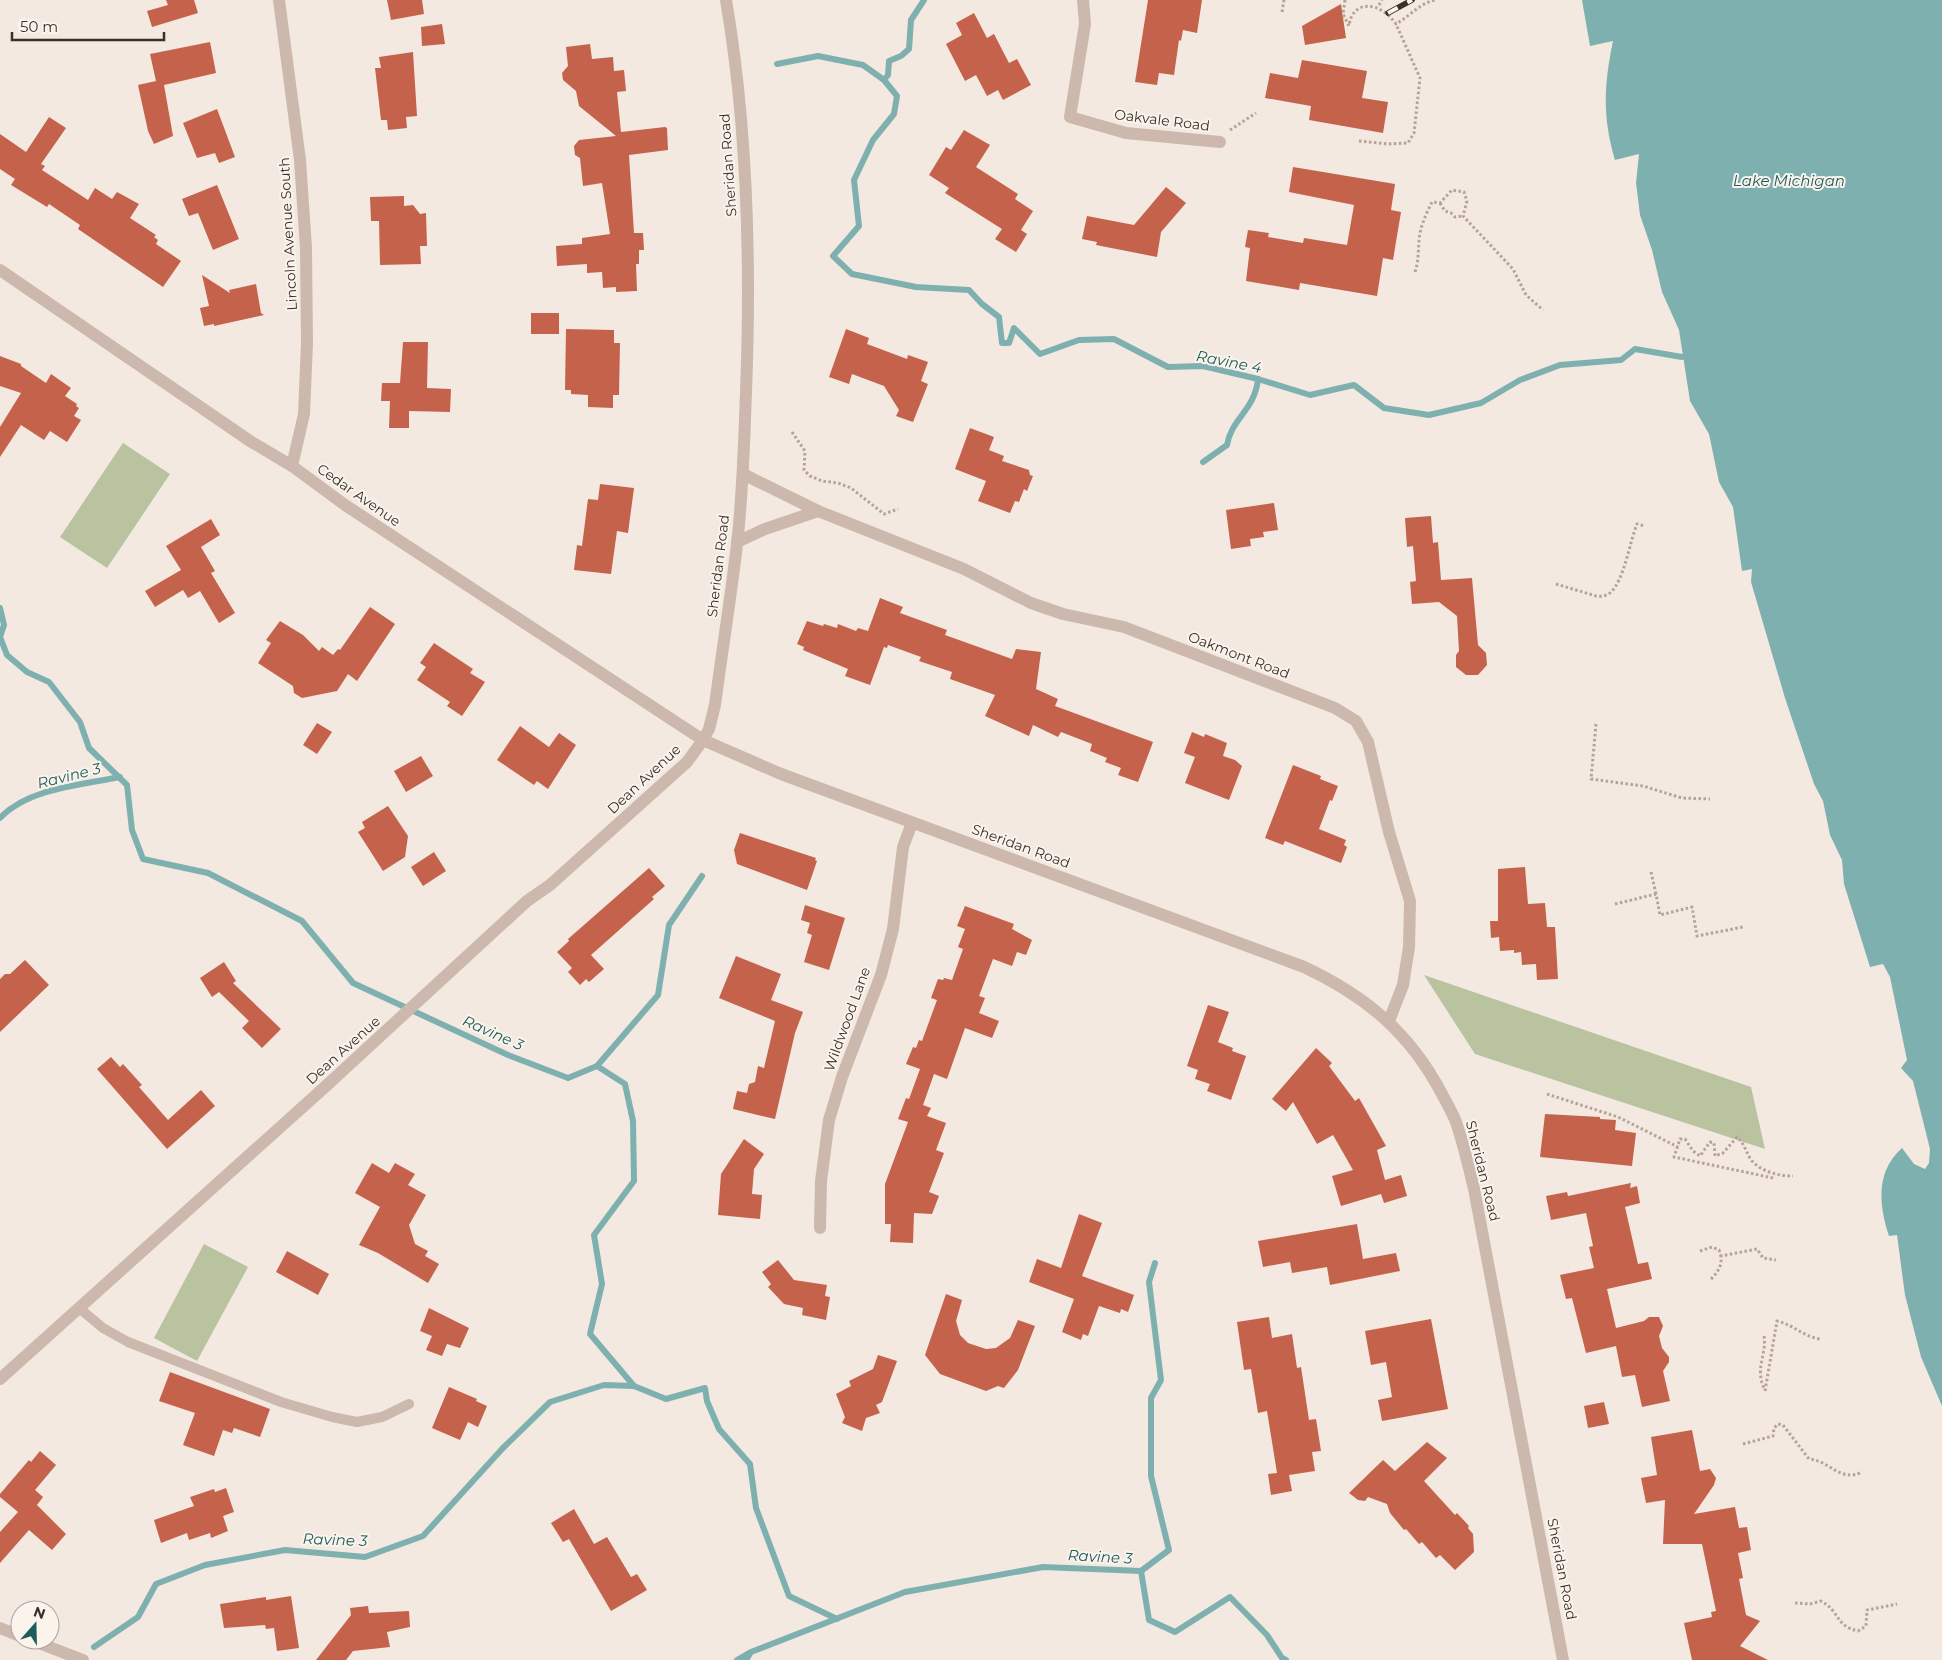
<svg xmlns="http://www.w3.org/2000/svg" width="1942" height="1660" font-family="Montserrat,sans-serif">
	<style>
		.green { fill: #b9c3a0 }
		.water { fill: #7fb0b0 }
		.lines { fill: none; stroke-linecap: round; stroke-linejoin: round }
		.stream { stroke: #7fb0b0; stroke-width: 6 }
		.building { fill: #c5624c }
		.path { stroke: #b8a296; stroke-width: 3; stroke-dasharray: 2.5 2.5; stroke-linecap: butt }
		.service { stroke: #ccb8ac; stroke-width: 10 }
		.minor { stroke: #ccb8ac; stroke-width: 12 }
		.tertiary { stroke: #ccb8ac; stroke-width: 12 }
		.rail-casing { stroke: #3a2f2b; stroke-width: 5.5 }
		.rail { stroke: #faf4ed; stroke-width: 4; stroke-dasharray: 11; stroke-linecap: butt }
		.labels { text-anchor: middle; stroke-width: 4; stroke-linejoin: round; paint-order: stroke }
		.street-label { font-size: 14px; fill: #3a2f2b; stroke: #faf4ed }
		.water-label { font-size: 15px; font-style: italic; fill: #205b5c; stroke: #faf4ed }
	</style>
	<rect width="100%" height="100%" fill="#f3e9e0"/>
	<g class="green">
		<polygon points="123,443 170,474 107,568 60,537"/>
		<polygon points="1424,975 1751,1087 1765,1149 1475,1054"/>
		<polygon points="204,1244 248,1267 197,1361 154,1338"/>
	</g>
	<path class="water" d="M1582 0H1942V1406L1921 1357 1905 1295 1897 1235 1889 1236C1879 1206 1875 1172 1902 1148L1914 1164 1925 1169 1929 1163 1930 1149 1913 1081 1901 1068 1907 1060 1890 977 1883 964 1870 967 1844 884 1842 860 1830 835 1823 801 1814 784 1785 698 1751 582 1752 569 1742 571 1733 507 1719 482 1709 434 1690 401 1679 330 1662 292 1652 250 1640 215 1636 183 1639 154 1615 160C1602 116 1604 85 1613 41L1590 46Z"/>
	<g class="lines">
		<g class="stream">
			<polyline points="777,64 818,56 863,65 884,80 897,96 894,114 873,140 854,180 859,226 833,256 852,274 916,287 969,290 982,304 999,317 1002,343 1009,343 1014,328 1040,354 1079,340 1114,339 1168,367 1203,366 1258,379 1310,395 1354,385 1384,408 1429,415 1481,403 1520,380 1560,365 1621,360 1635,349 1682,357"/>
			<polyline points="884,80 888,75 889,61 901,56 909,49 911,20 924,0"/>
			<path d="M1203 462 1227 445C1231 419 1255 410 1258 379"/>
			<polyline points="0,608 4,625 0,637 7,655 27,672 49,682 80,722 89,748 127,785 132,830 143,859 208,873 302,921 353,983 508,1055 568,1078 597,1066 625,1084 633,1121 634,1181 594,1235 602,1284 590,1334 634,1386"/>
			<path d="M0 818C29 788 81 785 120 777"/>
			<polyline points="597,1066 658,995 669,925 702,876"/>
			<polyline points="1141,1571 1169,1550 1151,1476 1151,1398 1161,1380 1149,1282 1155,1263"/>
			<polyline points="94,1647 138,1617 156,1584 205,1565 285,1550 365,1557 423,1536 502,1449 550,1402 604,1385 634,1386 666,1399 705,1388 707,1401 719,1429 750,1464 756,1508 789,1596 837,1619"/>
			<polyline points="737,1660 749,1653"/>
			<polyline points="746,1660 751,1652 905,1592 1043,1567 1141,1571 1149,1620 1175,1632 1230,1597 1267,1635 1282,1658 1286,1660"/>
		</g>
	</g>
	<g class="building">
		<polygon points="166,0 194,0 198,13 152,27 147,11 168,5"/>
		<polygon points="387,0 422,0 424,14 391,20"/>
		<polygon points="1148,0 1202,0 1197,33 1183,30 1181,41 1179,40 1174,75 1159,73 1157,85 1135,82"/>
		<polygon points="1341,4 1346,38 1305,45 1302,26"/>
		<polygon points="974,13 987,38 994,34 1009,63 1017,59 1031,85 1003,100 998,90 987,96 976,75 965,81 946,44 962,35 956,23"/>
		<polygon points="442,24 445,44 422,46 421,27"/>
		<polygon points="210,42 216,73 164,85 173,136 154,144 148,131 138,85 156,81 150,54"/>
		<polygon points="590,44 592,59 613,57 614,71 624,70 626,91 617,92 621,132 665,127 667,128 668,150 629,155 634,233 643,233 644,250 639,250 639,264 636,264 637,291 616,292 616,287 603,288 602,272 587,273 587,264 557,266 556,246 582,244 582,238 610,234 602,183 583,186 580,158 575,155 574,146 579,140 616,136 579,106 576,91 563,80 562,73 568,66 566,47"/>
		<polygon points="413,52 417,116 406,117 407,128 388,130 387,120 381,120 375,68 381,68 379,57"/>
		<polygon points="1302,60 1367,71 1362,98 1388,102 1383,133 1309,120 1311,106 1265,98 1270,73 1298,78"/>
		<polygon points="217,109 235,157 219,163 215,153 197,158 183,123"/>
		<polygon points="49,117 66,128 41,164 45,166 42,170 88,200 95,188 112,199 117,192 139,204 130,218 156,235 154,237 158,240 156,244 181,261 163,287 78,229 80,225 49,204 47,207 11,185 15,179 0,169 0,134 26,152"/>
		<polygon points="964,130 990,145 976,167 1018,194 1015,199 1033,211 1021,230 1027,234 1016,252 995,239 1002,229 945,193 949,188 929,175 946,147 951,150"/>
		<polygon points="1293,167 1395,184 1391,210 1401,212 1393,260 1383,258 1377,296 1300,283 1299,290 1246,281 1250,248 1245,247 1248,230 1269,233 1268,237 1303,243 1304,238 1347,245 1354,205 1289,192"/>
		<polygon points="217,185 239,239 213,250 198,213 189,216 182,199"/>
		<polygon points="1166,187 1186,203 1161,232 1157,257 1096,245 1097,242 1082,239 1087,216 1134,225"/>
		<polygon points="404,196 404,206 413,205 420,214 426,213 427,246 420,246 421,264 380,265 379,221 371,221 370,197"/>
		<polygon points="202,275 230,293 229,290 256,284 261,313 264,315 214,326 214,324 204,326 200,308 209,306"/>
		<rect x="531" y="313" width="28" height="21"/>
		<polygon points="566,329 614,330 614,343 620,343 619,395 613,395 613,408 588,407 588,395 571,394 571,390 565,390"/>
		<polygon points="846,329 869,338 867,344 907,359 908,355 928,362 921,381 928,384 913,422 896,416 899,410 884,386 852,374 849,384 829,377"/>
		<polygon points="403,342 428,342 427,388 451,389 450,412 409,411 409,428 389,428 390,401 381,401 382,383 400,383"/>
		<polygon points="0,356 21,364 21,366 46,383 51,374 71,388 65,396 77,404 76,406 79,408 74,416 81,420 67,442 50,431 44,440 21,425 0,457 0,427 21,393 0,386"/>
		<polygon points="970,428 994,437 989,450 1004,456 1002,461 1029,470 1030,475 1033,476 1027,491 1024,489 1019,502 1015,501 1010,513 978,501 986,481 955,469"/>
		<polygon points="600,484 634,488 628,533 617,531 611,574 574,570 577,545 582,546 588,499 598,500"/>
		<polygon points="1274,503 1278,530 1263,532 1264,537 1250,539 1251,546 1231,549 1226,510"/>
		<polygon points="1431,516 1433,543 1438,542 1441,580 1472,578 1478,645 1486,653 1487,665 1478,675 1466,675 1456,667 1456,655 1459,651 1457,616 1439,602 1412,604 1410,582 1416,581 1413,546 1407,547 1405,518"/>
		<polygon points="211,519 220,535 201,547 215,571 211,573 235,613 219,623 200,591 188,598 183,590 155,607 145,591 181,570 166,546"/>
		<polygon points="880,598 903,607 900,613 947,630 945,635 1012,659 1016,649 1041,652 1036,689 1058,699 1055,706 1153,742 1138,782 1118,775 1121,768 1105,762 1107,758 1090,751 1092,744 1061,732 1058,737 1033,725 1029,736 985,716 995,695 950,679 952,672 919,661 921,657 888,645 887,648 884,647 870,685 845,676 848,669 803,650 804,647 797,644 807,621 823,626 824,624 837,628 838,624 856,631 858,628 868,631"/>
		<polygon points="370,607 395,624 357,681 348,674 337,691 302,698 294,693 293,686 258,663 271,643 266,640 280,621 303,635 319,651 322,647 333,655 338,649 340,650"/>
		<polygon points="434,643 473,669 470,673 485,682 462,716 447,706 450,702 417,680 426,667 420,663"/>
		<polygon points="317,723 332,732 317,754 303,745"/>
		<polygon points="520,726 549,747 559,733 576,745 548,789 537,781 534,785 497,760"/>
		<polygon points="1192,732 1204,737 1205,734 1227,743 1223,756 1235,760 1242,766 1229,800 1185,783 1195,757 1184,753"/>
		<polygon points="421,756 433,776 406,792 394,771"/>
		<polygon points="1293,765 1321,776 1320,779 1338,786 1332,801 1330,800 1319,829 1346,840 1344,845 1347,847 1341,863 1285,841 1283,845 1265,838"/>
		<polygon points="388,806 408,836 405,857 383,871 358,832 365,828 362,822"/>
		<polygon points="740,833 816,858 815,860 817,861 807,890 737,864 734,850"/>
		<polygon points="434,852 446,871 423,886 411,867"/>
		<polygon points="1525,867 1528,904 1545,903 1547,927 1555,927 1558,979 1537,980 1536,964 1522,965 1521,952 1514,953 1514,950 1500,951 1499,937 1491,938 1490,921 1498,921 1498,869"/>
		<polygon points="649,868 665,886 652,897 654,899 591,955 604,969 589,982 586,979 580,985 568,972 572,968 557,952 569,941 568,939"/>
		<polygon points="805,905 845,918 829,970 804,962 812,935 807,933 810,923 801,920"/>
		<polygon points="965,906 1014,924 1012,929 1032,940 1026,955 1017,952 1012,966 993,959 979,996 985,998 979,1013 999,1021 992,1038 965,1028 947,1079 934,1074 923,1105 931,1108 927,1116 946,1123 936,1150 944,1153 929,1192 939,1196 932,1214 914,1213 913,1243 890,1242 891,1224 885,1224 885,1184 908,1122 898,1119 906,1098 909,1099 920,1069 906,1064 913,1047 916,1048 919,1040 922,1041 937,1000 931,998 938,979 943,980 944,978 952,980 963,949 958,947 965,929 957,926"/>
		<polygon points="736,956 781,974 771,1000 803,1012 795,1033 775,1119 733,1109 737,1091 747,1093 749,1084 755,1082 758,1066 764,1068 775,1021 719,998"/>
		<polygon points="25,960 49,985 0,1032 0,979 5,974 10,974"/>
		<polygon points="224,962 236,981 233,983 281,1029 262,1048 242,1028 249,1021 219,992 212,997 200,978"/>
		<polygon points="1208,1005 1229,1012 1218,1042 1233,1048 1232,1051 1246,1056 1231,1100 1207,1091 1210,1084 1195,1079 1198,1070 1187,1066"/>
		<polygon points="1316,1048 1332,1063 1329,1066 1355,1101 1359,1098 1386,1146 1377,1150 1385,1180 1401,1175 1407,1196 1384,1203 1381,1194 1341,1206 1332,1176 1353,1170 1333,1135 1317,1144 1293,1102 1286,1111 1272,1099"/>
		<polygon points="111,1057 120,1067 123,1064 142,1085 139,1087 168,1120 201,1090 215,1106 167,1149 97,1069"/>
		<polygon points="1545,1114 1600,1117 1600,1119 1616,1120 1615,1130 1636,1133 1632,1166 1540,1157"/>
		<polygon points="744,1139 764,1154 754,1169 752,1194 762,1195 760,1219 718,1215 721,1174"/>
		<polygon points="372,1163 389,1173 395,1163 415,1174 408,1185 426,1195 409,1225 415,1244 428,1251 425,1256 439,1264 428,1283 378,1253 359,1245 380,1207 355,1193"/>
		<polygon points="1631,1183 1630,1188 1637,1186 1640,1203 1625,1207 1638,1264 1648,1262 1652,1279 1607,1289 1616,1328 1644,1321 1649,1317 1659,1317 1663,1326 1659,1336 1662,1348 1669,1357 1669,1362 1663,1371 1670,1401 1642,1407 1635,1375 1622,1377 1616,1346 1586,1353 1572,1298 1566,1299 1560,1275 1594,1268 1589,1247 1593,1246 1586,1213 1551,1220 1546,1196 1567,1192 1568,1196"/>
		<polygon points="1079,1214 1102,1223 1082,1276 1134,1295 1128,1312 1121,1309 1120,1313 1099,1306 1088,1336 1083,1334 1081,1340 1062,1332 1074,1299 1029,1282 1037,1259 1061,1268"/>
		<polygon points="1357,1224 1363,1259 1396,1253 1400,1271 1330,1285 1327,1267 1292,1273 1290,1262 1263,1267 1258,1241"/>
		<polygon points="287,1251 329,1274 318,1295 276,1272"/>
		<polygon points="778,1260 794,1280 827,1285 825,1296 830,1297 826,1320 802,1315 803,1308 784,1304 768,1287 771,1284 762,1272"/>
		<polygon points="946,1294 962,1300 956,1321 960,1335 968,1343 986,1349 996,1348 1010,1338 1018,1320 1035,1326 1018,1370 1004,1388 998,1386 986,1391 940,1374 925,1355"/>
		<polygon points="429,1308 469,1328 460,1348 447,1344 442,1356 426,1350 432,1336 420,1331"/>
		<polygon points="1269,1317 1272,1338 1292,1334 1297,1368 1301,1367 1309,1420 1316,1419 1321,1451 1312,1452 1315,1471 1289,1475 1292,1491 1271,1495 1268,1474 1277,1473 1267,1411 1258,1413 1251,1369 1244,1370 1237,1322"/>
		<polygon points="1431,1319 1448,1409 1382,1421 1378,1400 1392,1397 1386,1362 1371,1365 1365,1331"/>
		<polygon points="878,1355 897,1361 882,1402 876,1405 880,1413 866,1418 862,1431 842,1423 845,1417 836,1394 851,1386 849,1381 873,1369"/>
		<polygon points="170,1372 270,1409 260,1437 234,1428 232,1433 223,1430 214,1456 183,1445 195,1413 159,1401"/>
		<polygon points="449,1387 477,1399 476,1401 487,1406 478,1427 468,1422 460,1440 432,1428"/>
		<polygon points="1604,1402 1609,1424 1588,1428 1584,1406"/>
		<polygon points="1692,1430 1700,1471 1710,1469 1716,1478 1714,1485 1694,1514 1735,1507 1739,1528 1747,1527 1751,1550 1738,1553 1743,1578 1739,1579 1746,1615 1760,1621 1740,1646 1768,1660 1692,1660 1684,1623 1712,1617 1711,1612 1716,1611 1702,1544 1663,1544 1665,1500 1646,1503 1641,1478 1657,1475 1651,1437"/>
		<polygon points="1427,1442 1447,1458 1424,1481 1455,1515 1457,1513 1469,1526 1468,1528 1473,1534 1474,1552 1455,1570 1440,1555 1436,1558 1422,1542 1419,1544 1406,1529 1404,1530 1390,1513 1387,1504 1368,1497 1365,1501 1358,1500 1349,1493 1383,1460 1395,1471"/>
		<polygon points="40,1451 56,1465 35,1490 43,1497 37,1505 66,1534 52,1550 29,1530 0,1563 0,1532 18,1512 0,1497 0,1494 29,1460 31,1462"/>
		<polygon points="226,1488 234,1512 223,1516 228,1531 211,1538 210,1533 189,1540 187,1533 161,1543 154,1520 194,1506 190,1497 214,1489 215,1492"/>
		<polygon points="574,1509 594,1544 607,1537 631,1577 637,1574 647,1590 611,1611 569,1539 563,1542 551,1523"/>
		<polygon points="291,1596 299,1648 277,1651 274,1628 266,1629 265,1625 224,1628 220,1604 266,1597 266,1600"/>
		<polygon points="368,1606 369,1613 409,1611 410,1627 387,1632 390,1647 353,1651 346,1660 316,1660 351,1615 350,1608"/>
	</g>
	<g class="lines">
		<g class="path">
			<path d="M1345 0 1343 14 1349 26C1352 0 1379 0 1396 24 1410 16 1421 2 1436 0"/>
			<polyline points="1379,5 1382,0"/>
			<polyline points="1282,12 1284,0"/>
			<polyline points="1230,130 1256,113"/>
			<polyline points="1359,141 1388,144 1408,143 1414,133 1420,78 1396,24"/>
			<polyline points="1440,203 1445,211 1451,213 1455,217 1463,216"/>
			<path d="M1415 272C1419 260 1418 252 1419 240 1420 227 1426 214 1432 202L1440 203 1452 190 1464 192 1467 201 1463 216 1513 269 1526 295 1543 310"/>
			<polyline points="792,432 805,451 804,470 810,476 822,481 838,483 851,488 884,514 898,509"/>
			<path d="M1556 584 1596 596C1601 597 1607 596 1611 592 1624 580 1630 541 1637 524L1645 526"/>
			<polyline points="1596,724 1591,779 1643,786 1682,798 1710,799"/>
			<polyline points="1651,872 1656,894"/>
			<polyline points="1615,904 1656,894 1660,915 1692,907 1697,936 1743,927"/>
			<polyline points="1547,1094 1618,1117 1678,1147"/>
			<path d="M1773 1178 1674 1157 1680 1139H1685L1693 1151 1700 1156 1710 1142 1714 1143 1715 1156 1723 1153 1737 1137C1745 1144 1746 1153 1752 1161 1762 1172 1779 1176 1793 1176"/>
			<polyline points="1700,1251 1712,1247 1719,1250 1721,1256"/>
			<path d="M1711 1279C1718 1272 1722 1266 1721 1256L1757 1249 1763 1258 1776 1260"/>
			<path d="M1764 1336C1767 1354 1754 1370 1765 1390"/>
			<path d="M1765 1391 1777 1321C1794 1325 1802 1336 1820 1339"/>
			<path d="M1743 1444 1773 1436 1774 1428 1778 1424 1783 1425 1809 1459C1829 1460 1840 1483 1862 1472"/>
			<path d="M1795 1603 1810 1604 1821 1601C1840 1611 1835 1626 1858 1631L1866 1626 1867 1610 1897 1604"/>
		</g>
		<polyline class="service" points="79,1308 103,1328 128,1342 281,1402 332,1417 357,1422 382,1417 409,1404"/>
		<g class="minor">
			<polyline points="279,0 300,160 306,248 307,343 304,414 292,466"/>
			<polyline points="1083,0 1085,24 1070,117 1126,133 1220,142"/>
			<polyline points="0,270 250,441 292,466 345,505 703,740 687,762 550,885 527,901 326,1086 0,1379"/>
			<polyline points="743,474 818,511 964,569 1031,603 1063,614 1124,627 1335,708 1356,721 1368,742 1389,832 1410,901 1409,947 1403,985 1389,1021"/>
			<polyline points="737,542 765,529 818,511"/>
			<polyline points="820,1228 821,1181 829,1120 842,1077 881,975 893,929 903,847 912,823"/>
			<polyline points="0,1628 20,1636"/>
			<polyline points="31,1640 83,1660"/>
		</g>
		<path class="tertiary" d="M726 0C748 129 751 262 746 392 744 443 743 493 737 544 731 597 722 651 715 705L709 729 703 740 781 774 1304 967C1366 996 1410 1033 1442 1094 1447 1104 1454 1115 1457 1125 1464 1146 1469 1168 1474 1189L1563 1660"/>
		<defs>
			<polyline id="rail" points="1388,13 1412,0"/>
		</defs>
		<use href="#rail" class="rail-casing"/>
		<use href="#rail" class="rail"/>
	</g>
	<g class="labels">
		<g class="street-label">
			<text transform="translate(1162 120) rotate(7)" y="5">Oakvale Road</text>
			<text transform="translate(728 165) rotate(-94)" y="5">Sheridan Road</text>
			<text transform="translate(288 234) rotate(-93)" y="5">Lincoln Avenue South</text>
			<text transform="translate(359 495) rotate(35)" y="5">Cedar Avenue</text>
			<text transform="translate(718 566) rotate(-83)" y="5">Sheridan Road</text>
			<text transform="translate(1239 655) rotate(21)" y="5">Oakmont Road</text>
			<text transform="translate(644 779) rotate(-43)" y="5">Dean Avenue</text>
			<text transform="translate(1021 846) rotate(20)" y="5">Sheridan Road</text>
			<text transform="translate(847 1019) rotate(-70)" y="5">Wildwood Lane</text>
			<text transform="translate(343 1050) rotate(-42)" y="5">Dean Avenue</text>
			<text transform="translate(1483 1171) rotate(76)" y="5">Sheridan Road</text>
			<text transform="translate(1562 1569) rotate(79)" y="5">Sheridan Road</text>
		</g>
		<g class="water-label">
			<text x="1789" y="186">Lake Michigan</text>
			<text transform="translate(1229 362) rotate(11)" y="5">Ravine 4</text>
			<text transform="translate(69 776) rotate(-14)" y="5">Ravine 3</text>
			<text transform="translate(493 1033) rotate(24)" y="5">Ravine 3</text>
			<text transform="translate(335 1540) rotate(2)" y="5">Ravine 3</text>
			<text transform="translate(1100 1557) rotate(3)" y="5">Ravine 3</text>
		</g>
	</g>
	<g transform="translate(35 1625) rotate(20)"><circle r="24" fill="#faf4ed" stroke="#ada59f"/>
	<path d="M0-4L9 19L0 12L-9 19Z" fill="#205b5c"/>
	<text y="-8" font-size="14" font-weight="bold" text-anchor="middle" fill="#3a2f2b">N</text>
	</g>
	<path d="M12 32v8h152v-8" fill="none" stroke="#3a2f2b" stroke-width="2.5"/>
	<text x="20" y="32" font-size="15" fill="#3a2f2b" stroke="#faf4ed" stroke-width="4" paint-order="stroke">50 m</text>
</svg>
